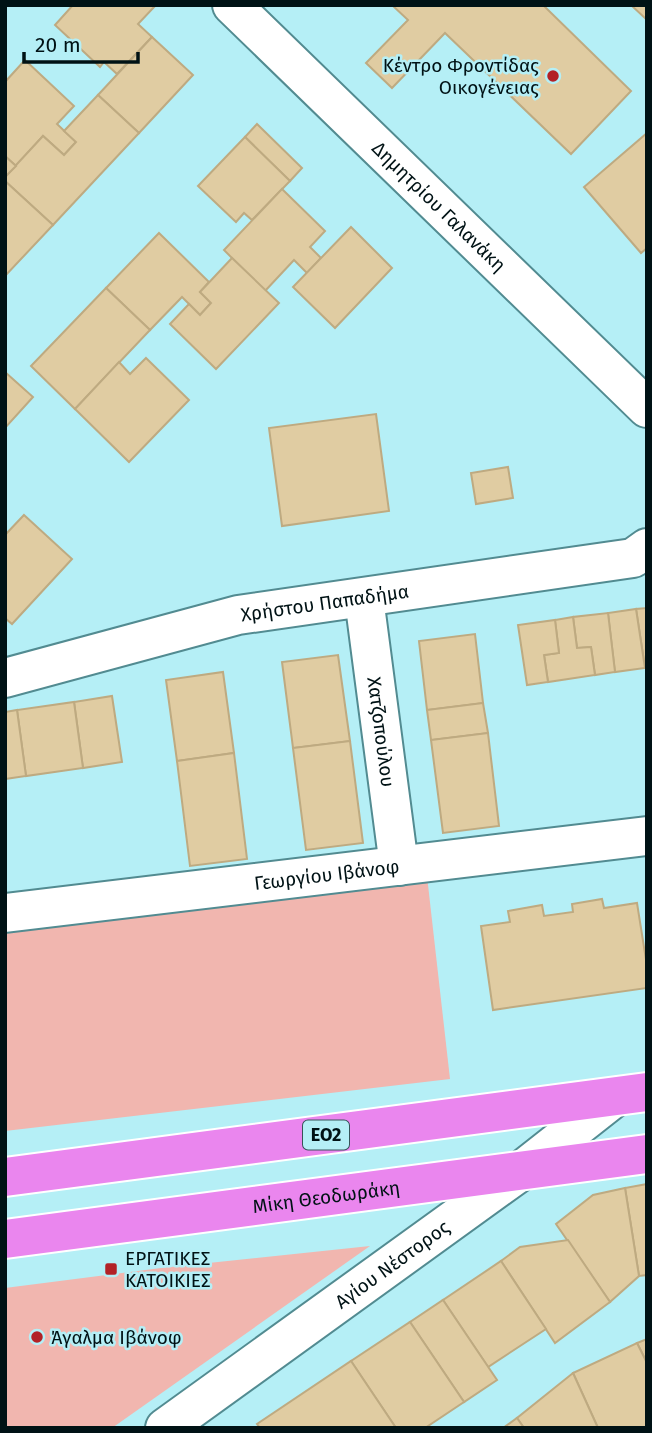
<svg xmlns="http://www.w3.org/2000/svg" width="652" height="1433" font-family="'Fira Sans',sans-serif">
	<style>
		.green { fill: #f1b6af }
		.building { fill: #e0cca2; stroke: #beaa81; stroke-width: 2 }
		.lines { fill: none; stroke-linecap: round; stroke-linejoin: round }
		.minor-casing { stroke: #528b91; stroke-width: 42 }
		.highway-casing { stroke: #fff; stroke-width: 42 }
		.minor { stroke: #fff; stroke-width: 38 }
		.highway { stroke: #ea86ee; stroke-width: 38 }
		.poi-dot { fill: #b22126; stroke: #b5eff6; stroke-width: 2.5 }
		.labels { text-anchor: middle; stroke-width: 5; stroke-linejoin: round; paint-order: stroke }
		.shield { fill: #b5eff6; stroke: #365458; stroke-width: 2 }
		.shield-label { font-size: 18px; font-weight: bold; fill: #001215 }
		.poi-label { font-size: 19px; fill: #001215; stroke: #b5eff6; text-anchor: start }
		.street-label { font-size: 19px; fill: #001215; stroke: #b5eff6 }
	</style>
	<rect width="100%" height="100%" fill="#b5eff6"/>
	<g class="green">
		<polygon points="427,876 450,1079 5,1131 5,928"/>
		<polygon points="370,1246 112,1428 5,1428 5,1288 161,1268"/>
	</g>
	<g class="building">
		<polygon points="73,5 156,5 138,24 152,37 117,74 104,62 100,67 55,25"/>
		<polygon points="392,5 543,5 631,91 571,154 445,33 392,88 366,63 408,20"/>
		<polygon points="631,5 647,5 647,20"/>
		<polygon points="152,37 193,75 139,133 98,95"/>
		<polygon points="25,60 74,106 57,124 76,142 64,155 43,136 16,166 5,156 5,82"/>
		<polygon points="98,95 139,133 53,225 5,181 5,177 43,136 64,155 76,142 64,131"/>
		<polygon points="257,124 302,168 290,181 245,137"/>
		<polygon points="647,133 647,248 641,253 584,187"/>
		<polygon points="245,137 290,181 252,220 244,213 236,222 198,186"/>
		<polygon points="5,156 16,166 5,177"/>
		<polygon points="5,181 53,225 5,276"/>
		<polygon points="282,189 325,231 310,247 321,258 307,273 294,260 265,291 224,250"/>
		<polygon points="351,227 392,268 335,328 293,287"/>
		<polygon points="159,233 209,282 200,292 211,303 200,315 182,297 150,330 106,288"/>
		<polygon points="232,258 279,303 216,369 170,324 189,304 200,315 211,303 200,292"/>
		<polygon points="106,288 150,330 75,409 31,366"/>
		<polygon points="146,358 189,400 129,462 75,409 119,362 130,374"/>
		<polygon points="5,372 33,397 5,428"/>
		<polygon points="376,414 389,511 282,526 269,428"/>
		<polygon points="508,467 513,498 476,504 471,473"/>
		<polygon points="24,515 72,559 12,624 5,618 5,535"/>
		<polygon points="647,608 647,668 645,668 636,609"/>
		<polygon points="636,609 645,668 615,672 608,613"/>
		<polygon points="608,613 615,672 595,675 591,647 577,648 573,617"/>
		<polygon points="573,617 577,648 591,647 595,675 548,682 544,655 559,653 555,620"/>
		<polygon points="555,620 559,653 544,655 548,682 527,685 518,625"/>
		<polygon points="475,634 483,703 427,710 419,641"/>
		<polygon points="338,655 350,741 293,748 282,662"/>
		<polygon points="223,672 234,753 177,761 166,680"/>
		<polygon points="112,696 122,762 83,768 74,702"/>
		<polygon points="74,702 83,768 26,776 17,710"/>
		<polygon points="483,703 488,733 431,740 427,710"/>
		<polygon points="17,710 26,776 5,779 5,712"/>
		<polygon points="488,733 499,826 443,833 431,740"/>
		<polygon points="350,741 363,843 306,850 293,748"/>
		<polygon points="234,753 247,859 190,866 177,761"/>
		<polygon points="602,899 604,908 637,903 647,966 647,988 493,1010 481,926 510,922 508,911 542,905 544,916 573,912 572,904"/>
		<polygon points="647,1184 647,1275 639,1276 625,1188"/>
		<polygon points="625,1188 639,1276 610,1302 556,1224 593,1195"/>
		<polygon points="568,1240 610,1302 555,1343 501,1261 520,1247"/>
		<polygon points="501,1261 546,1329 488,1367 443,1300"/>
		<polygon points="443,1300 497,1380 464,1402 410,1322"/>
		<polygon points="410,1322 464,1402 425,1428 396,1428 351,1361"/>
		<polygon points="647,1339 647,1363 637,1343"/>
		<polygon points="637,1343 647,1363 647,1428 598,1428 573,1373"/>
		<polygon points="351,1361 396,1428 260,1428 257,1424"/>
		<polygon points="573,1373 598,1428 524,1428 517,1418"/>
		<polygon points="517,1418 524,1428 503,1428"/>
	</g>
	<g class="lines">
		<defs>
			<g id="minor">
				<path id="s1" d="M232 5 647 408"/>
				<path id="s2" d="M364 598 399 866"/>
				<path id="s3" d="M5 678 238 615 633 558 647 548"/>
				<path id="s4" d="M5 913 647 836"/>
				<path id="s5" d="M165 1428 521 1171 615 1097"/>
			</g>
			<g id="highway">
				<polyline points="5,1177 647,1092"/>
				<path id="s6" d="M5 1239 647 1154"/>
			</g>
		</defs>
		<use href="#minor" class="minor-casing"/>
		<use href="#highway" class="highway-casing"/>
		<use href="#minor" class="minor"/>
		<use href="#highway" class="highway"/>
	</g>
	<g class="poi-dot">
		<circle cx="553" cy="76" r="7"/>
		<rect x="104" y="1262" width="14" height="14" rx="3.5"/>
		<circle cx="37" cy="1337" r="7"/>
	</g>
	<g class="labels">
		<rect class="shield" x="303" y="1120.5" width="46" height="29" rx="5"/>
		<g class="shield-label">
			<text x="326" y="1141">ΕΟ2</text>
		</g>
		<g class="poi-label">
			<text x="539" y="72" text-anchor="end">Κέντρο Φροντίδας<tspan x="539" dy="22">Οικογένειας</tspan></text>
			<text x="125" y="1265">ΕΡΓΑΤΙΚΕΣ<tspan x="125" dy="22">ΚΑΤΟΙΚΙΕΣ</tspan></text>
			<text x="51" y="1344">Άγαλμα Ιβάνοφ</text>
		</g>
		<g class="street-label">
			<text dy="7" stroke="none"><textPath href="#s1" startOffset="289">Δημητρίου Γαλανάκη</textPath></text>
			<text dy="7" stroke="none"><textPath href="#s3" startOffset="329">Χρήστου Παπαδήμα</textPath></text>
			<text dy="7" stroke="none"><textPath href="#s2" startOffset="135">Χατζοπούλου</textPath></text>
			<text dy="7" stroke="none"><textPath href="#s4" startOffset="324">Γεωργίου Ιβάνοφ</textPath></text>
			<text dy="7" stroke="none"><textPath href="#s6" startOffset="324">Μίκη Θεοδωράκη</textPath></text>
			<text dy="7" stroke="none"><textPath href="#s5" startOffset="280">Αγίου Νέστορος</textPath></text>
		</g>
	</g>
	<rect width="652" height="1433" fill="none" stroke="#001215" stroke-width="14"/>
	<path d="M24 52v10h114v-10" fill="none" stroke="#001215" stroke-width="3.5"/>
	<text x="35" y="52" font-size="21" fill="#001215" stroke="#b5eff6" stroke-width="5" paint-order="stroke">20 m</text>
</svg>
